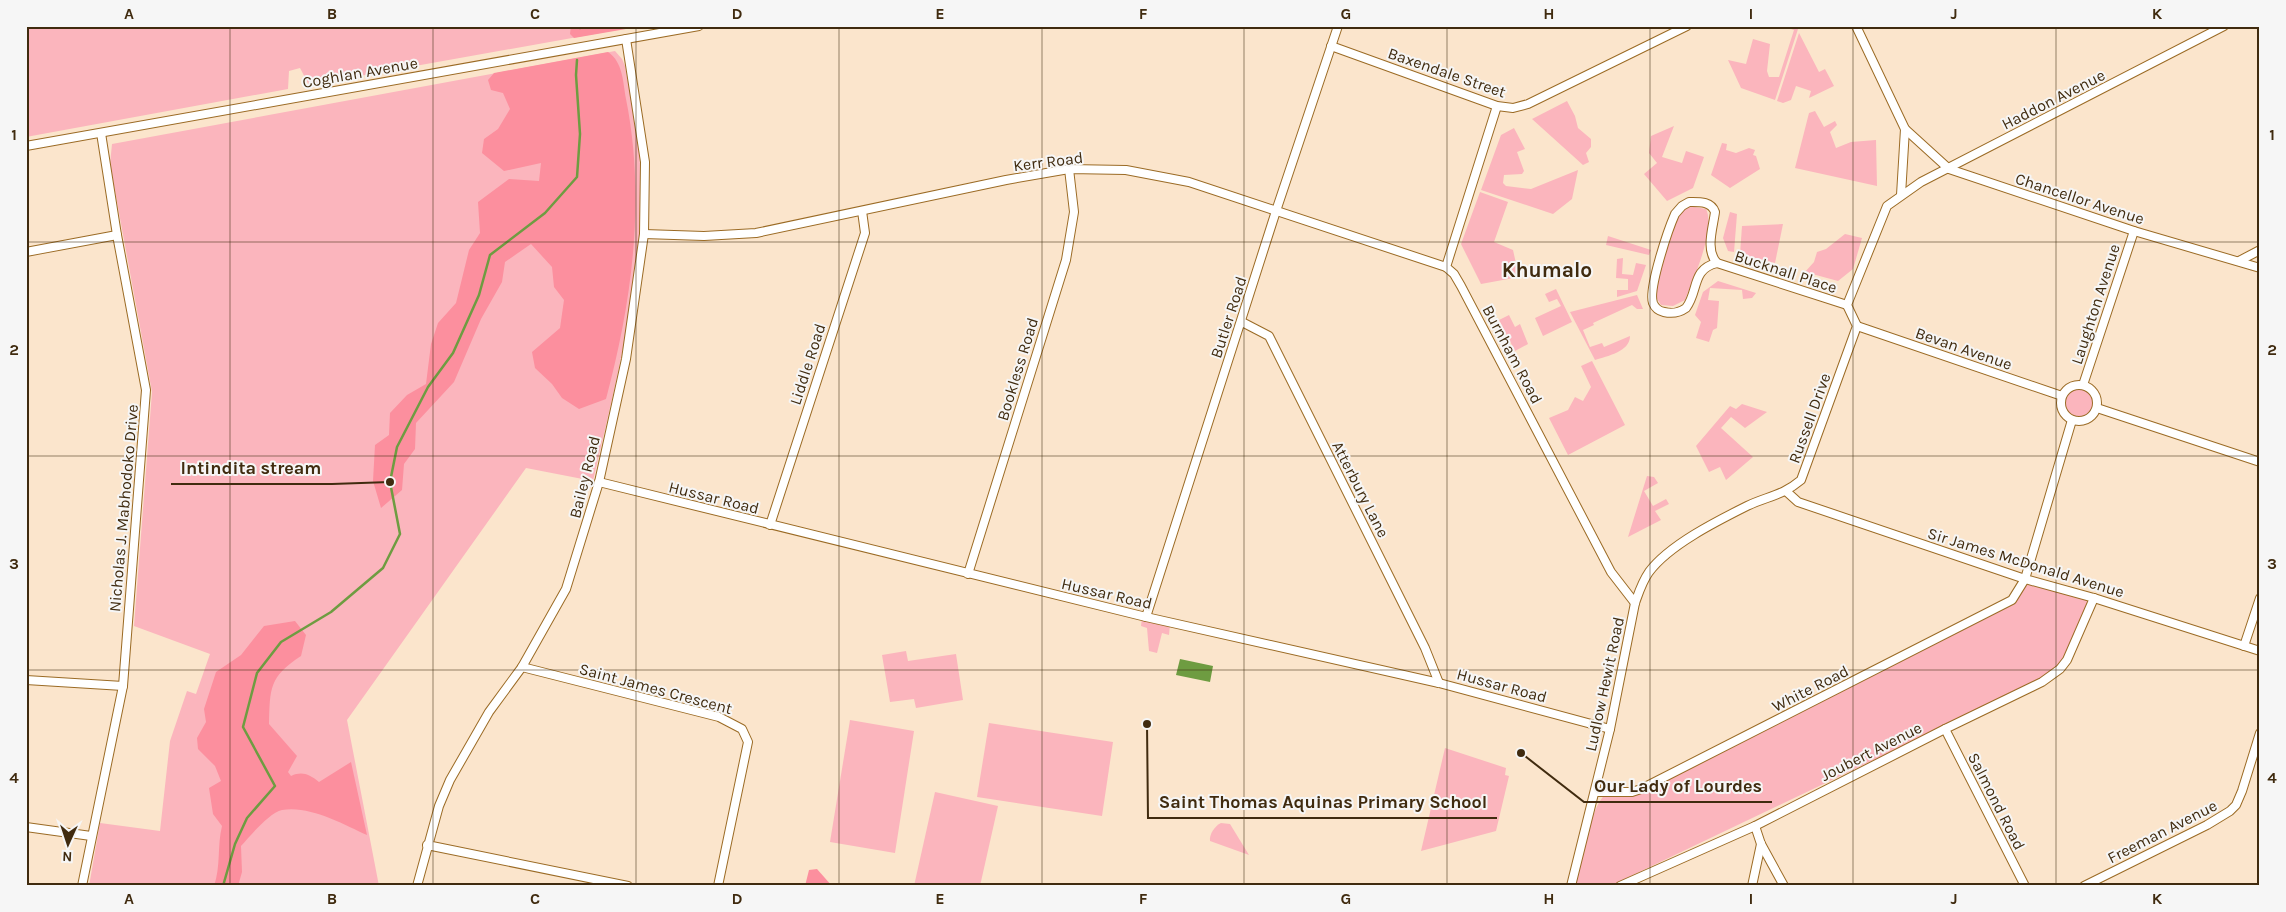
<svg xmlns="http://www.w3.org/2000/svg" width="2286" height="912" font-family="Karla,sans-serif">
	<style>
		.green { fill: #fbb5bd }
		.forest { fill: #fc8f9e }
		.water { fill: #6e9c41 }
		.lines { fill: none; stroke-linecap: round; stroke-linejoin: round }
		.stream { stroke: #6e9c41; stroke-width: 2.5 }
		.street-casing { stroke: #9b6b25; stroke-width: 10 }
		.street { stroke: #fff; stroke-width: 8 }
		.grid { fill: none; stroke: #402b0f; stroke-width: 1; stroke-opacity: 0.55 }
		.labels { text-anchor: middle; stroke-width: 4; stroke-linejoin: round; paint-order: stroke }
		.street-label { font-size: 16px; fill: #402b0f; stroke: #f6f6f6 }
		.district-label { font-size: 21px; font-weight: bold; fill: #402b0f; stroke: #f6f6f6 }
		.leader { fill: none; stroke: #402b0f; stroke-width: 2 }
		.callout-dot { fill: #402b0f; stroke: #f6f6f6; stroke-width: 2 }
		.callout-label { font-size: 18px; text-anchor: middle; font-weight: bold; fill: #402b0f; stroke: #f6f6f6; stroke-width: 4; stroke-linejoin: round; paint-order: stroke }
		.neatline { fill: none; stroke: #402b0f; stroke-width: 2 }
		.grid-label { font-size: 16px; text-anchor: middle; font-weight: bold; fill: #402b0f }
	</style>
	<rect width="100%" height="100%" fill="#fbe5cc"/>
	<g class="green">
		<polygon points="26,26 639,26 309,85 300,68 289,71 288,89 26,137"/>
		<polygon points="1788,26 1799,26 1775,100 1741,88 1728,60 1746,64 1753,39 1770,44 1767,71 1769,77 1779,77 1794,30 1788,28"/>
		<polygon points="1799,33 1819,72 1825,69 1834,86 1809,98 1811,91 1796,86 1791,100 1783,103 1777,101"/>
		<path d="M615 51 622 59 625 66C629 90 635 113 638 137 650 253 619 369 593 481L526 468 347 720 379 886H89L100 823 160 831 170 741 187 691 196 694 210 654 134 626 152 392 110 164 112 144Z"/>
		<polygon points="1567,101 1575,116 1578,128 1591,139 1591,147 1586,153 1589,162 1583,165 1532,119"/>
		<polygon points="1815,111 1824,127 1835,121 1837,125 1830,132 1836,148 1851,142 1876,140 1877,186 1795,168 1809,113"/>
		<polygon points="1674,126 1662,157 1682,163 1686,151 1704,157 1693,188 1667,201 1644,174 1657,163 1649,153 1651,136"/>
		<polygon points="1514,128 1525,149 1517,152 1524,171 1522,174 1504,175 1503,183 1506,186 1531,189 1578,170 1572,199 1553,214 1481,190 1501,135"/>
		<polygon points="1722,143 1727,144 1726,150 1736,153 1749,148 1755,150 1753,155 1756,156 1760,169 1730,188 1711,175"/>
		<polygon points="1480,192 1508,202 1494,242 1513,250 1519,277 1481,284 1461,244"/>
		<path d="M1689 206 1706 209C1716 229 1693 280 1685 300L1673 306 1661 305 1656 297 1655 285 1678 215 1682 209Z"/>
		<polygon points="1730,212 1737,214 1734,252 1728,251 1723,238"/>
		<polygon points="1783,224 1775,263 1740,254 1742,226"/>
		<polygon points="1845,234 1862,238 1853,269 1838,281 1805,272 1814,262 1817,252 1826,249"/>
		<polygon points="1608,236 1651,250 1649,255 1606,245"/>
		<polygon points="1623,258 1622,274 1633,275 1636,263 1646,265 1637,291 1617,297 1617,290 1628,290 1628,279 1616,278 1617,259"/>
		<polygon points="1718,281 1756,293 1752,298 1743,299 1742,290 1710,288 1708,300 1719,301 1717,328 1713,330 1709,342 1696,338 1701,322 1695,315 1703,292"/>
		<polygon points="1556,289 1572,322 1543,336 1535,318 1561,306 1557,299 1549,302 1545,294"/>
		<path d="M1637 295 1643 309H1637L1632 305 1593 323 1594 325 1583 330 1590 347 1602 343 1604 347 1630 336C1630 352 1607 356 1595 360L1570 312Z"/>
		<polygon points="1509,315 1515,327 1520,324 1528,344 1515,351 1499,320"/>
		<polygon points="1592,361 1625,425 1568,455 1549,418 1568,410 1575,397 1583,401 1591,387 1581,366"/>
		<circle cx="2079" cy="403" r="18"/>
		<polygon points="1742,404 1767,412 1745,428 1731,417 1721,428 1753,457 1726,480 1720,467 1709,472 1696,446 1730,406 1736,409"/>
		<polygon points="1647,476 1654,477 1658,483 1644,491 1653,506 1666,499 1669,504 1655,511 1661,520 1628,537"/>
		<path d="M2026 582 2090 600 2065 659 2041 680 1610 886H1573C1579 866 1591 806 1605 795H1633L2013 602Z"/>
		<polygon points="1142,617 1170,624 1169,635 1162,633 1157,653 1149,651 1147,628 1141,626"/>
		<polygon points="906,651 908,661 956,654 963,700 916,708 914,699 890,702 882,655"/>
		<polygon points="850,720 914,731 895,853 830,842"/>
		<polygon points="989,723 1113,742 1102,816 977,797"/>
		<polygon points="1445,748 1506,768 1505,775 1509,776 1496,831 1421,851"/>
		<polygon points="935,792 998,806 980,886 914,886"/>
		<path d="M1221 823 1230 824 1249 855 1210 841C1209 834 1215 826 1221 823Z"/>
	</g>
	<g class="forest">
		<polygon points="571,26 627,26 626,29 574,38 570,34"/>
		<path d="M608 52C623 62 623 82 626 99 646 199 632 302 606 399L579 409 562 398 552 384 535 368 532 352 560 328 564 300 554 287 552 267 531 244 505 262 502 282 481 319 454 382 416 423 415 449 404 464 402 490 381 508 373 481 375 445 389 435 390 413 407 395 426 384 431 344 438 323 456 303 469 250 480 233 478 202 509 179 539 181 541 163 504 171 482 153 484 139 498 129 510 109 503 93 491 90 488 80 494 73Z"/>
		<path d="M295 621 306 635 301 656C269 677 270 688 269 724L297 756 288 772 291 776C302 771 309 774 319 782L351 762 367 835C343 824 309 805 282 810 269 813 250 836 241 846L242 872 238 886H214C221 866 217 846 222 826L213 814 209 788 221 781 215 766 198 749 197 738 206 722 204 709 216 672 241 655 264 626Z"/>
		<polygon points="817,869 832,886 805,886 809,870"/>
	</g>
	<polygon class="water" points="1180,659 1213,666 1210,682 1176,675"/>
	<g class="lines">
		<g class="stream">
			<polyline points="580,28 580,26"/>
			<polyline points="223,886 235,844 247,818 275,786 243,727 257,673 281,642 331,612 383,568 400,534 390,482 397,447 428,387 453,353 479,295 490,255 545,213 577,177 580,134 576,75 577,60"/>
		</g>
		<defs>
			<g id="street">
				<polyline points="1856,26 1905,129 1901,195"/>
				<polyline points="1331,46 1497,106 1513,108 1528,104 1687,26"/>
				<polyline points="1497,106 1446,267 1454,274 1461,286 1611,572 1635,603"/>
				<polyline points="1905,129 1949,169 2134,231 2260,268"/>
				<polyline points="26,146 699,26"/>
				<path d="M1689 202C1699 202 1711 201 1715 212 1713 228 1705 250 1717 263 1691 269 1699 291 1686 308 1679 313 1673 314 1664 312 1659 311 1655 308 1653 303 1648 289 1668 230 1675 214L1682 206Z"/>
				<polyline points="644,234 704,236 756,233 1006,180 1069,169 1126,170 1189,182 1446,267"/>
				<polyline points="26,252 117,235"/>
				<polyline points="2239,261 2260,250"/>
				<polyline points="1717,263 1847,305"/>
				<polyline points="1242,322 1269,336 1425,648 1439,683"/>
				<polyline points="1857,326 2062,396"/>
				<circle cx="2079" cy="403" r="18"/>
				<polyline points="2083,385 2134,231"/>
				<polyline points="2097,408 2260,462"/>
				<polyline points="599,482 1146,617 1439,683 1610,729"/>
				<polyline points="1787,492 1798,502 2025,579 2094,598 2260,651"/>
				<polyline points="770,525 865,233 862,211"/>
				<polyline points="968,574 1066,260 1074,212 1069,169"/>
				<polyline points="1146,617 1276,211 1338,26"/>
				<polyline points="2244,646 2260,598"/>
				<polyline points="522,667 719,717 742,729 748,742 718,886"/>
				<polyline points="26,680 123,686"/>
				<polyline points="1945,729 2025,886"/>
				<polyline points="1595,792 1632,792 1641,789 2012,600 2025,579 2072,420"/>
				<polyline points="1755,826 1761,844 1784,886"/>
				<polyline points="26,827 91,836"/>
				<polyline points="427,845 628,886"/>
				<polyline points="82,886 123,686 146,390 117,235 101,133"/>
				<polyline points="417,886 439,806 450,780 489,712 522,667 566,589 599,482 626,359 644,234 645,162 626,39"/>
				<path d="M1571 886 1610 729 1635 603C1639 592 1642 582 1649 572 1669 545 1717 521 1747 506 1768 496 1782 496 1801 480L1857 326 1847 305 1887 206 1921 182 2224 26"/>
				<polyline points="1620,886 1755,826 1945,729 2042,682 2060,669 2067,660 2094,598"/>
				<polyline points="1752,886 1761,844"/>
				<polyline points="2084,886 2207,825 2230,811 2236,805 2242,791 2260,733"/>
			</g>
		</defs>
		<use href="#street" class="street-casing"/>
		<use href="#street" class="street"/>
	</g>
	<path class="grid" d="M230 26V886M433 26V886M636 26V886M839 26V886M1042 26V886M1244 26V886M1447 26V886M1650 26V886M1853 26V886M2056 26V886M26 242H2260M26 456H2260M26 670H2260"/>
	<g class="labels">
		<g class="street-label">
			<text transform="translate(360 72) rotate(-10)" y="6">Coghlan Avenue</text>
			<text transform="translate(1447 72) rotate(19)" y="6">Baxendale Street</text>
			<text transform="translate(2053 99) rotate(-27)" y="6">Haddon Avenue</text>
			<text transform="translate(1048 161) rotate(-7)" y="6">Kerr Road</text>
			<text transform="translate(2080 198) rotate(18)" y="6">Chancellor Avenue</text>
			<text transform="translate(1786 271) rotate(18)" y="6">Bucknall Place</text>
			<text transform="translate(2095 304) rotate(-72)" y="6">Laughton Avenue</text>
			<text transform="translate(1228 317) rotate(-72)" y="6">Butler Road</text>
			<text transform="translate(1964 348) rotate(19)" y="6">Bevan Avenue</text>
			<text transform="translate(1513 354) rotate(62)" y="6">Burnham Road</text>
			<text transform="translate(807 364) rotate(-72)" y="6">Liddle Road</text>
			<text transform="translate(1017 369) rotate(-73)" y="6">Bookless Road</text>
			<text transform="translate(1809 418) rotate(-70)" y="6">Russell Drive</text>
			<text transform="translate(584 477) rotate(-76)" y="6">Bailey Road</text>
			<text transform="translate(1361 489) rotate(63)" y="6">Atterbury Lane</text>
			<text transform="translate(714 497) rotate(14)" y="6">Hussar Road</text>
			<text transform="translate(123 508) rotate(-85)" y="6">Nicholas J. Mabhodoko Drive</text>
			<text transform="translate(2026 562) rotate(17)" y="6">Sir James McDonald Avenue</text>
			<text transform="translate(1107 593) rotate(13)" y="6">Hussar Road</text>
			<text transform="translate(1604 684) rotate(-78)" y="6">Ludlow Hewit Road</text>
			<text transform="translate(1502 685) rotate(15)" y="6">Hussar Road</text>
			<text transform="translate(656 688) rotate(15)" y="6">Saint James Crescent</text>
			<text transform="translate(1810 688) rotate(-27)" y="6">White Road</text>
			<text transform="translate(1871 751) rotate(-27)" y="6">Joubert Avenue</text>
			<text transform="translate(1997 801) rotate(63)" y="6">Salmond Road</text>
			<text transform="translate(2162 831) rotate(-27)" y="6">Freeman Avenue</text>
		</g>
		<g class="district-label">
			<text x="1547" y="277">Khumalo</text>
		</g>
	</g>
	<path class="leader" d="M390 482L332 484H171M1521 753L1584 802H1772M1147 724L1148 818H1497"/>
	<g class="callout-dot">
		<circle cx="390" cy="482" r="5"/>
		<circle cx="1521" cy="753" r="5"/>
		<circle cx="1147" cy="724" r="5"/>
	</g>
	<g class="callout-label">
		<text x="251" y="474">Intindita stream</text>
		<text x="1678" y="792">Our Lady of Lourdes</text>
		<text x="1323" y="808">Saint Thomas Aquinas Primary School</text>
	</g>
	<rect width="2286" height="912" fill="none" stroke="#f6f6f6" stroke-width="55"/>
	<g transform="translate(68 844) rotate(183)" stroke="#f6f6f6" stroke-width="4" paint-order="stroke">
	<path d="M0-4L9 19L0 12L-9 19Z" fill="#402b0f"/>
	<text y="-8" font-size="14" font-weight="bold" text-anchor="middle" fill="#402b0f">N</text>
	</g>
	<rect x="28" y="28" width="2230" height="856" class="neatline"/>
	<g class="grid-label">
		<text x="129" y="19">A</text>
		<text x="332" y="19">B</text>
		<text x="535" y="19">C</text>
		<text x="737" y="19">D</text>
		<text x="940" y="19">E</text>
		<text x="1143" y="19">F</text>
		<text x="1346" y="19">G</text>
		<text x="1549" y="19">H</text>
		<text x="1751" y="19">I</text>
		<text x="1954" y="19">J</text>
		<text x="2157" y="19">K</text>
		<text x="14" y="140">1</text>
		<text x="2272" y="140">1</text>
		<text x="14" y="355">2</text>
		<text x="2272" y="355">2</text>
		<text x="14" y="569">3</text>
		<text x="2272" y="569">3</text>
		<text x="14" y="783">4</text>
		<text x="2272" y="783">4</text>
		<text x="129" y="904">A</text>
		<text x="332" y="904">B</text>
		<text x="535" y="904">C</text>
		<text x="737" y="904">D</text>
		<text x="940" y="904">E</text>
		<text x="1143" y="904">F</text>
		<text x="1346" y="904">G</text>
		<text x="1549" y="904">H</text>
		<text x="1751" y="904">I</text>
		<text x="1954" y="904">J</text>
		<text x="2157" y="904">K</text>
	</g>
</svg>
